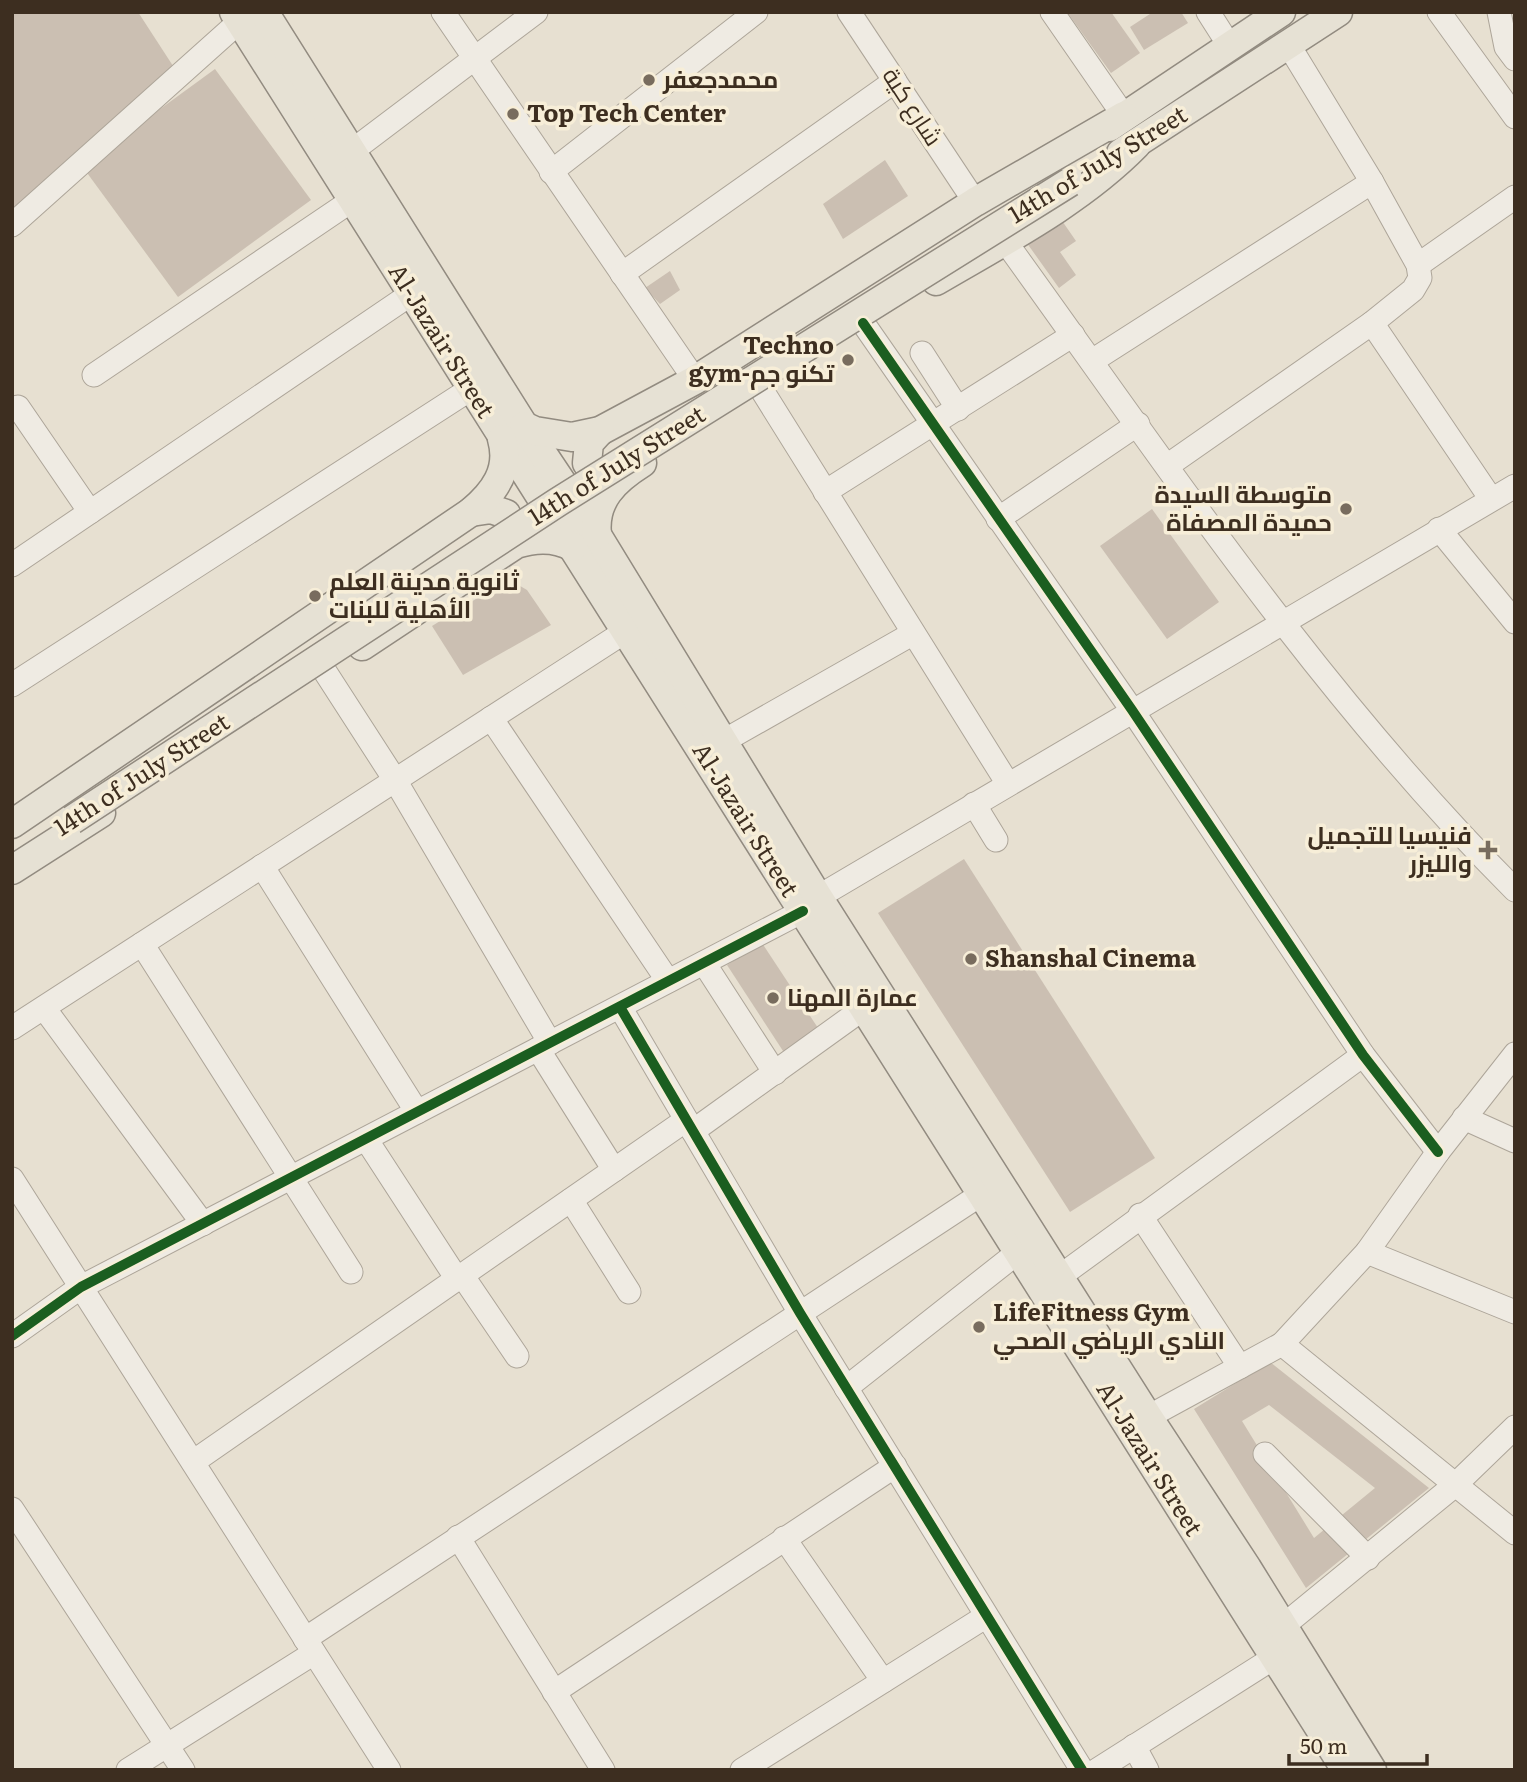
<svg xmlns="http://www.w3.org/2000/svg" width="1527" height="1782" font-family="Literata,Cairo,serif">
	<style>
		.building { fill: #cbbfb2; fill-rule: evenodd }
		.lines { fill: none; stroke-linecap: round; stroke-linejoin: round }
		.minor-casing { stroke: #ada599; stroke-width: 25 }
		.major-casing { stroke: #928b80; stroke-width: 31 }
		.minor { stroke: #efebe3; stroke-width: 23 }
		.major { stroke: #e6e1d4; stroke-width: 28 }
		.major-bridge-casing { stroke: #928b80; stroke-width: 31; stroke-linecap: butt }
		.major-bridge { stroke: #e6e1d4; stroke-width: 28 }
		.cycleway-casing { stroke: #f7eed8; stroke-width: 15 }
		.cycleway { stroke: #1b5e20; stroke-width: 10 }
		.poi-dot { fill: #786c5e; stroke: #f7eed8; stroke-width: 2.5 }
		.labels { text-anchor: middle; stroke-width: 7; stroke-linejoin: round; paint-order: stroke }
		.poi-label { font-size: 24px; font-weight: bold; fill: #3d2e20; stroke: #f7eed8; text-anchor: start }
		.street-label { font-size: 24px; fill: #3d2e20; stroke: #f7eed8 }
	</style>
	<rect width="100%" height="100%" fill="#e7e0d1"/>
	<g class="building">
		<polygon points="12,12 138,12 175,69 12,216"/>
		<polygon points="1067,12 1111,12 1140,53 1111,73"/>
		<polygon points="1153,12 1181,12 1188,23 1144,50 1130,27"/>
		<polygon points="215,69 311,200 178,297 82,166"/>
		<polygon points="885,160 908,196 843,239 823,204"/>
		<polygon points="1058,215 1076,241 1060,252 1076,275 1059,288 1024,239"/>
		<polygon points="670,271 680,290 660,304 645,288"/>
		<polygon points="1152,509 1219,602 1167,639 1100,546"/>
		<polygon points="515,583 527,590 551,625 463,675 432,626 497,586"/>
		<polygon points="964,859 1155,1158 1070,1212 878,913"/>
		<polygon points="762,943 820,1031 785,1054 727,965"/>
		<path d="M1270 1362 1429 1488 1306 1588 1194 1409ZM1269 1405 1375 1488 1314 1538 1242 1421Z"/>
	</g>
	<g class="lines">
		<defs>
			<g id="minor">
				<polyline points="443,12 695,380"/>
				<polyline points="849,12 975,202"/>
				<polyline points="1052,12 1124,116"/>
				<polyline points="1208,12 1229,45"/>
				<polyline points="1439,12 1515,117"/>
				<polyline points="1499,12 1506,47 1515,59"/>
				<polyline points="352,151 536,12"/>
				<polyline points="551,172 756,12"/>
				<polyline points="12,225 240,21"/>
				<path d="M1005 241C1166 464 1320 695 1515 890"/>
				<polyline points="1418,265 1515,197"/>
				<polyline points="622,274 895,81"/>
				<polyline points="863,323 1132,710 1363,1055 1438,1152"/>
				<polyline points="1372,323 1491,499"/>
				<polyline points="922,353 958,409"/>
				<polyline points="1092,361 1372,182"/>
				<polyline points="94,375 354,199"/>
				<polyline points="760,387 1008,784"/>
				<polyline points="18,407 90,512"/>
				<polyline points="1167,466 1372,323 1413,290 1420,278 1418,265 1372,182 1288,44"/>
				<polyline points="825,492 1073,335"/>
				<polyline points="998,519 1138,424"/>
				<polyline points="1439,529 1515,622"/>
				<polyline points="12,565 411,294"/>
				<polyline points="324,670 395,780 550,1043"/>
				<polyline points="12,685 472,388"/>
				<polyline points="491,718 668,981"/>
				<polyline points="722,742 912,634"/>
				<polyline points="974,804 996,840"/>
				<polyline points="262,866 417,1112"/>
				<polyline points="818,897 1515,486"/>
				<polyline points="142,944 351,1272"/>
				<polyline points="704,963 775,1073"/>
				<polyline points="620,1007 800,1313 1082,1770"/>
				<polyline points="44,1008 203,1224"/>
				<polyline points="12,1028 626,631"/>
				<polyline points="538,1049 614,1170"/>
				<polyline points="1464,1118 1515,1141"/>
				<polyline points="693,1131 864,1008"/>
				<polyline points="366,1139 457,1279"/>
				<polyline points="12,1179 389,1770"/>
				<polyline points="571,1200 629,1292"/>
				<polyline points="1140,1215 1240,1367"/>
				<polyline points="1367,1252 1515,1312"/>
				<polyline points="462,1275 517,1356"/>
				<polyline points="1059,1277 1363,1055"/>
				<polyline points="12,1336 81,1287 803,911"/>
				<polyline points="1282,1344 1515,1533"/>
				<polyline points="846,1388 1017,1253"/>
				<polyline points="1148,1417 1282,1344 1367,1252 1438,1152 1515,1054"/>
				<polyline points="1265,1454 1368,1558"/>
				<polyline points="193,1462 686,1120"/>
				<polyline points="12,1509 183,1770"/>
				<polyline points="458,1537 603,1770"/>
				<polyline points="784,1538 883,1681"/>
				<polyline points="1283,1626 1455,1485 1515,1427"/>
				<polyline points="305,1639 980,1195"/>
				<polyline points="554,1692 895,1466"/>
				<polyline points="1134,1746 1147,1770"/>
				<polyline points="128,1770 314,1653"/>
				<polyline points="742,1770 985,1617"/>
				<polyline points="1097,1770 1275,1657"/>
			</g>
			<g id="major">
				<polyline points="234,12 1346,1770"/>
				<polyline points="264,12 524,426 597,535 818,897 1148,1417 1247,1568 1372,1770"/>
				<polyline points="1109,127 1281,12"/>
				<polyline points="1121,153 1338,12"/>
				<path d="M936 281C1004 241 1080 202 1136 145"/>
				<polyline points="524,426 535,431 572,437 600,431 695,380 975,202 1124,116"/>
				<path d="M600 431 589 443 587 463C597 477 606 477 622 474"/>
				<polyline points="471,512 491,509 506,514 513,529 505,549"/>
				<path d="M597 535C593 500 615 480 642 463"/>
				<path d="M362 646 516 544C535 538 555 537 573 547"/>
				<path d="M12 824 471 512C494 493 511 470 502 439"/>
				<polyline points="12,870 101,813"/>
			</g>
		</defs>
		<use href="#minor" class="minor-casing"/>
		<use href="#major" class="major-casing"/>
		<use href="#minor" class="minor"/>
		<use href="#major" class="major"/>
		<defs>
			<polyline id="major-bridge" points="72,820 558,502 1070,182"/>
		</defs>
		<use href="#major-bridge" class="major-bridge-casing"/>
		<use href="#major-bridge" class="major-bridge"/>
		<defs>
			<g id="cycleway">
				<polyline points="863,323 1132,710 1363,1055 1438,1152"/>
				<polyline points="620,1007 800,1313 1082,1770"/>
				<polyline points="12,1336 81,1287 803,911"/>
			</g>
		</defs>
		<use href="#cycleway" class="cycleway-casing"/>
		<use href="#cycleway" class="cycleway"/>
	</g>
	<g class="poi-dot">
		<circle cx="649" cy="80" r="7"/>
		<circle cx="513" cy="114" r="7"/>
		<circle cx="848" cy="360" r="7"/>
		<circle cx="1346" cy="509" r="7"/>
		<circle cx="315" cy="596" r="7"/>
		<path d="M1484.5 839.5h7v7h7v7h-7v7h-7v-7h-7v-7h7z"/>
		<circle cx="971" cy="959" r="7"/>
		<circle cx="773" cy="998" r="7"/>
		<circle cx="979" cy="1327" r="7"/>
	</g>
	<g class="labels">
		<g class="poi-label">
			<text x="663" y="88">محمدجعفر</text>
			<text x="527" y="122">Top Tech Center</text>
			<text x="834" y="354" text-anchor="end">Techno<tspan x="834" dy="28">gym-تكنو جم</tspan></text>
			<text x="1332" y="503" text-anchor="end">متوسطة السيدة<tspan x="1332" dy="28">حميدة المصفاة</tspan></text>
			<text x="329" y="590">ثانوية مدينة العلم<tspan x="329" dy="28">الأهلية للبنات</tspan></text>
			<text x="1472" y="844" text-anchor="end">فنيسيا للتجميل<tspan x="1472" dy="28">والليزر</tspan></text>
			<text x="985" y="967">Shanshal Cinema</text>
			<text x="787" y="1006">عمارة المهنا</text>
			<text x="993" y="1321">LifeFitness Gym<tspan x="993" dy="28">النادي الرياضي الصحي</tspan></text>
		</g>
		<g class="street-label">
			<text transform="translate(912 107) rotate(57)" y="8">شارع كية</text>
			<text transform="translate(1098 165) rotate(-31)" y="8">14th of July Street</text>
			<text transform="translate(441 341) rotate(58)" y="8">Al-Jazair Street</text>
			<text transform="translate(617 466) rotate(-32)" y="8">14th of July Street</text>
			<text transform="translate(142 775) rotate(-33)" y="8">14th of July Street</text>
			<text transform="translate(745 820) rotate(58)" y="8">Al-Jazair Street</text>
			<text transform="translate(1149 1459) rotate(58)" y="8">Al-Jazair Street</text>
		</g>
	</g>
	<rect width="1527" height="1782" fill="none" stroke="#3d2e20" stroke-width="28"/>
	<path d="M1289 1754v10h138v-10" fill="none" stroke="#3d2e20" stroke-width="3.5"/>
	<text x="1300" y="1754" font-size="21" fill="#3d2e20" stroke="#f7eed8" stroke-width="5" paint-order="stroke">50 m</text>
</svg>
